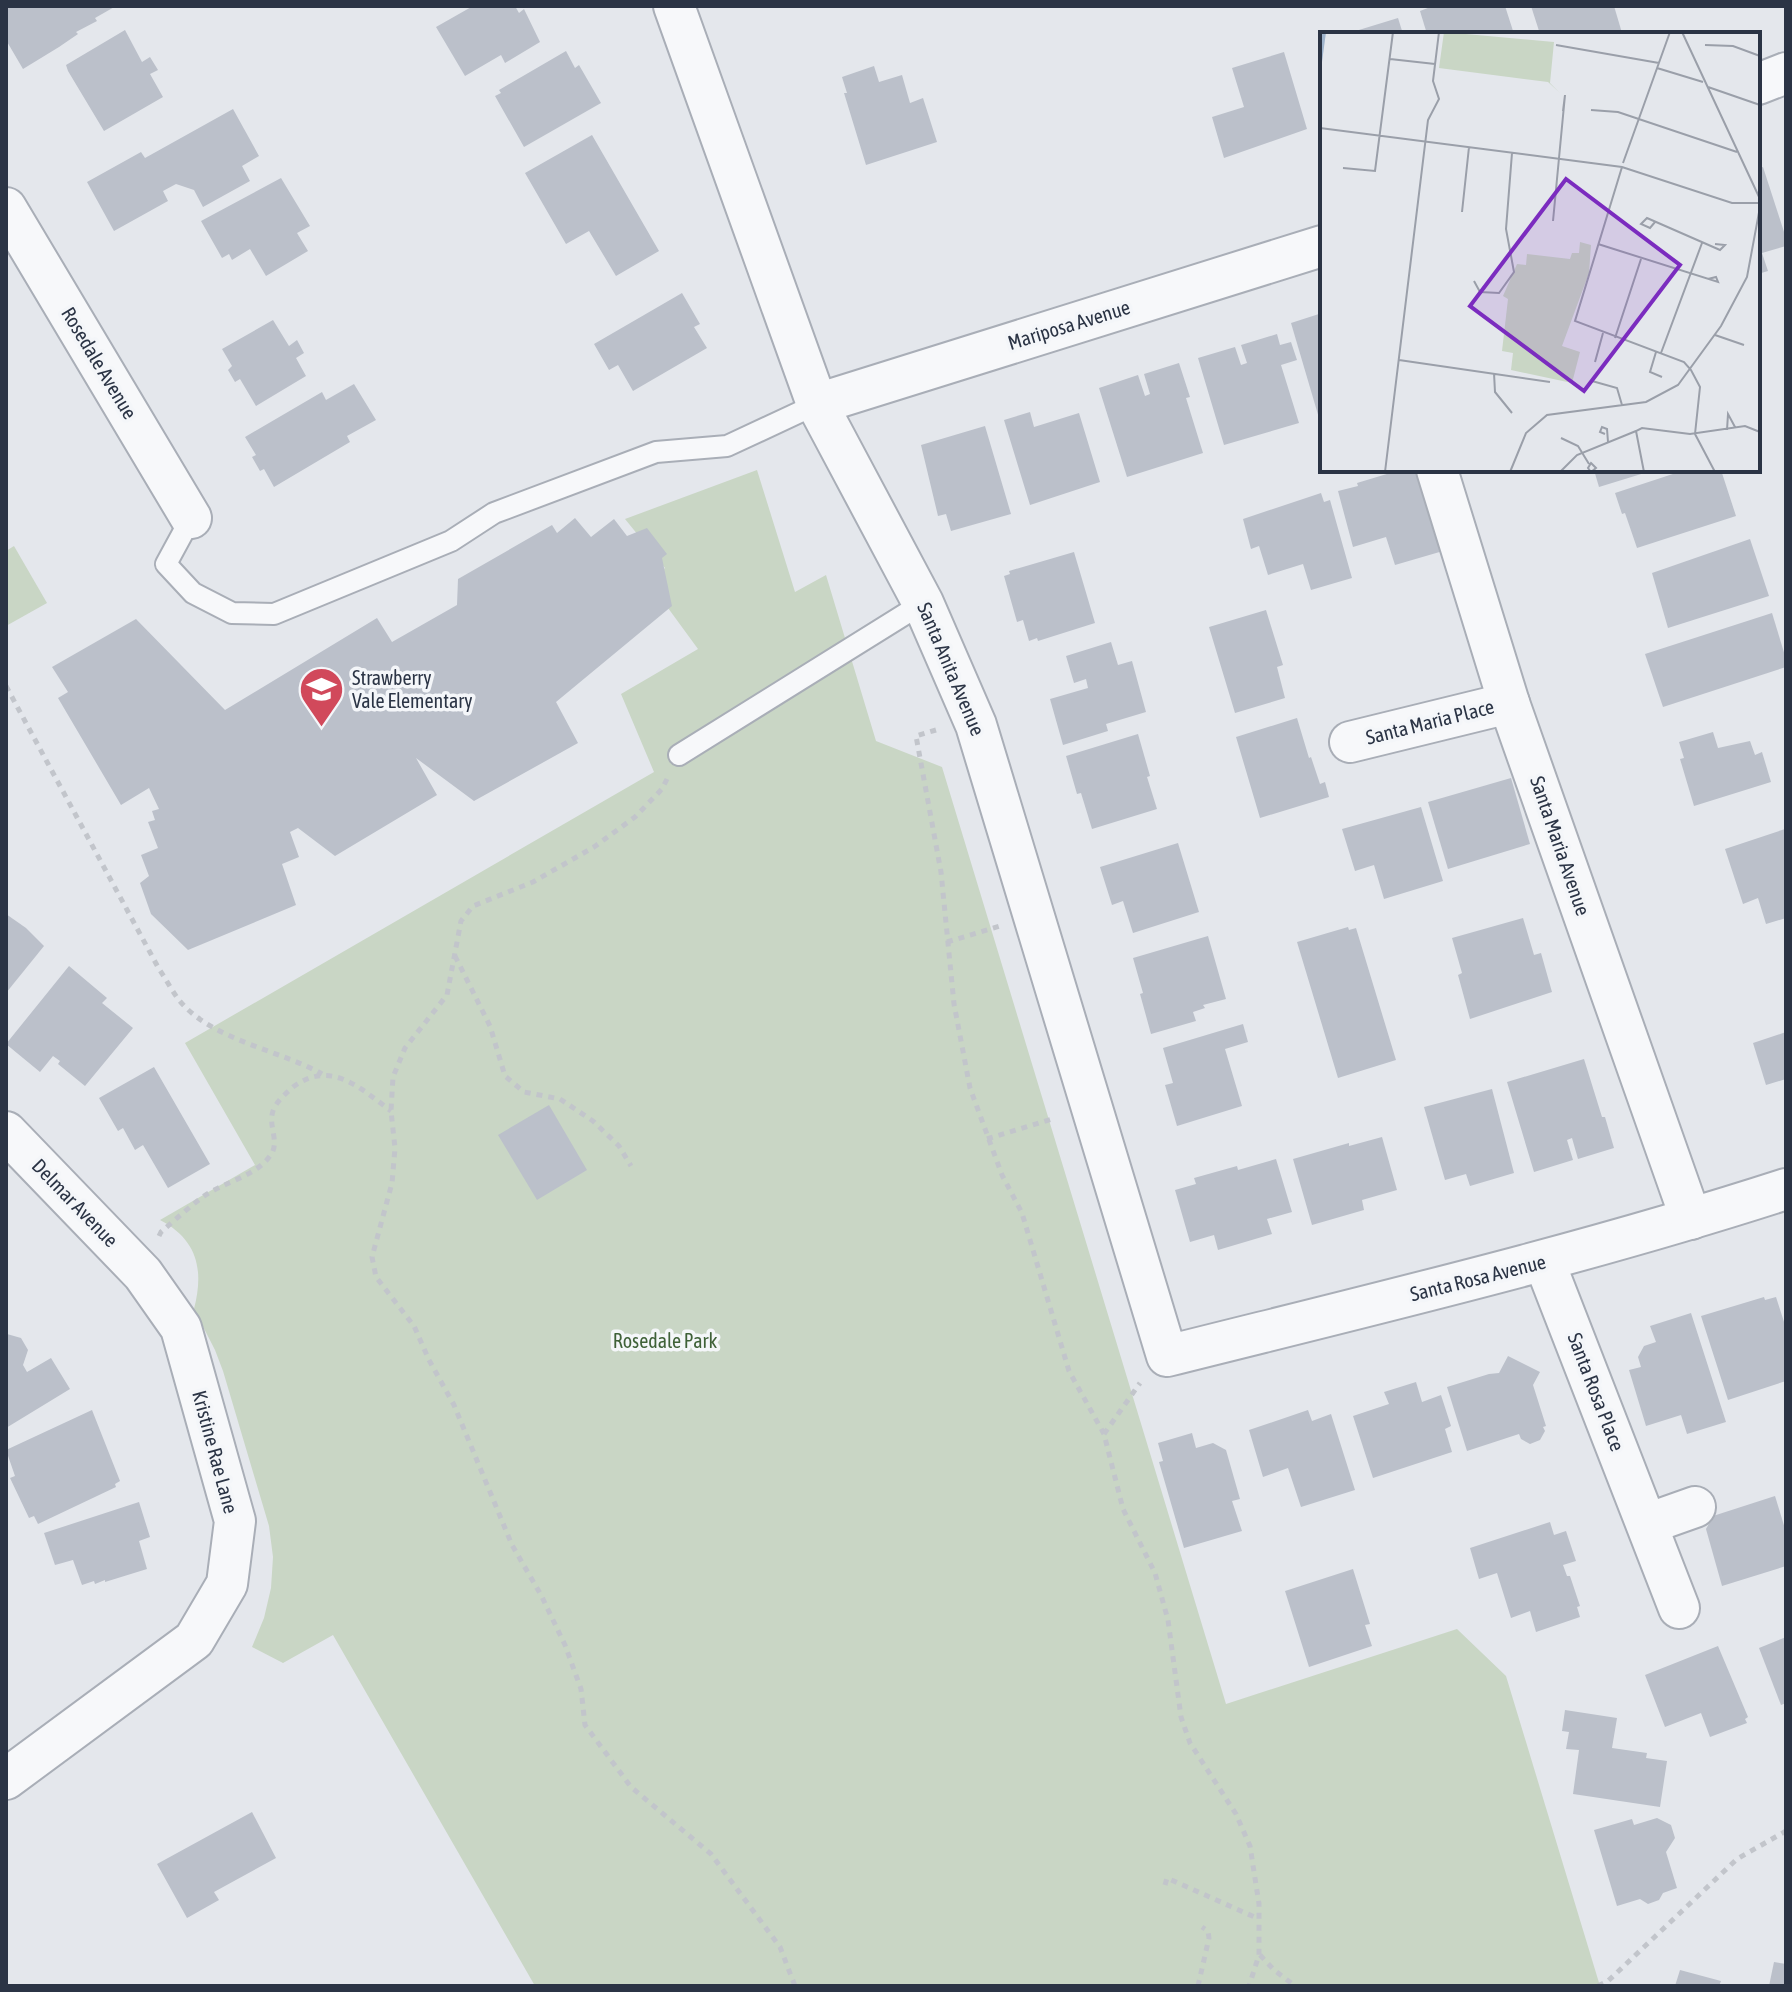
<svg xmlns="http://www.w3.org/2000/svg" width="1792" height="1992" font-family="'Asap Condensed',sans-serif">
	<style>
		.green { fill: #c9d6c5 }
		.building { fill: #bbc0ca }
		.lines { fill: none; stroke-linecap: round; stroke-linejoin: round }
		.service-casing { stroke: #a9aeb7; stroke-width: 24 }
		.minor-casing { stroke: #a9aeb7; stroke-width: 44 }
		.path { stroke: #c2c5cb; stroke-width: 5; stroke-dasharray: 6 6; stroke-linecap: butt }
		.service { stroke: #f7f8fa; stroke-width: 20 }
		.minor { stroke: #f7f8fa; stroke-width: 40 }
		.labels { text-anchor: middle; stroke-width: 7; stroke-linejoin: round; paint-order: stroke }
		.street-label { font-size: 20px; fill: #2b3445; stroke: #f4f6f9 }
		.poi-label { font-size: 20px; fill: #2b3445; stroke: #f4f6f9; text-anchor: start }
		.park-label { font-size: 20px; fill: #3f6138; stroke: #f4f6f9 }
		.inset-river { fill: none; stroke: #9fb4cc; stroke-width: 4 }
		.inset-road { fill: none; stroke: #9a9fa9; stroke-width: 2 }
		.view { fill: #7b2cbf; fill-opacity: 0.15; stroke: #7b2cbf; stroke-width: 4 }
		.inset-edge { fill: none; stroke: #2b3445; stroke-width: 4 }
	</style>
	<rect width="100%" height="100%" fill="#e4e7ec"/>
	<g class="green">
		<path d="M757 470 795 592 826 575 876 741 942 767 1226 1704 1457 1629 1506 1676 1600 1986H535L333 1635 283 1663 252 1647 264 1618 271 1588 273 1557 269 1526 223 1371 215 1350 194 1309C204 1270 198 1240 160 1220L255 1165 185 1043 654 772 621 694 698 649 649 582 665 568 625 519Z"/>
		<polygon points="14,546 47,603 6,626 6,551"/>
	</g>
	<g class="building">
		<polygon points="6,6 116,6 95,18 97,21 76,32 78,34 59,47 23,69 6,40"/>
		<polygon points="473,6 515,6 519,13 524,9 540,42 505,63 501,55 465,76 436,27"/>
		<polygon points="1433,6 1505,6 1514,34 1427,34 1420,11"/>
		<polygon points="1531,6 1614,6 1622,33 1540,34"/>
		<polygon points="1398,18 1403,34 1349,34 1349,33"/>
		<polygon points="125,30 142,62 150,57 158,70 150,74 163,97 104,131 68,71 66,65"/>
		<polygon points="566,51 575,68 579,65 601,103 524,147 495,96 501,93 499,90"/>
		<polygon points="1284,52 1307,129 1224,158 1212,117 1244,107 1232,68"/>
		<polygon points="874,66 879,82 902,75 910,103 923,98 937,142 866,165 844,93 847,93 842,77"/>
		<polygon points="233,109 259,156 242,166 250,181 203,207 194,190 176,184 163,191 168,201 114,231 87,182 141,152 145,158"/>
		<polygon points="592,135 659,251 616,276 589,231 566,244 525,173"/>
		<polygon points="1763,167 1786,238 1786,246 1762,253 1768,271 1758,274 1758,169"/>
		<polygon points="281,178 310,226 297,233 308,251 266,276 250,249 232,260 229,254 222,258 201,221"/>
		<polygon points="682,293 700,324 694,327 707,348 633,391 618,365 609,370 594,344"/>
		<polygon points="1322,313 1322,417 1319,418 1291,323"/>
		<polygon points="273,320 289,346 297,340 304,353 296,358 306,376 256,406 240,379 235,382 228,370 232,366 222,349"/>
		<polygon points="1277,334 1280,345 1291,342 1297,360 1281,365 1299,423 1224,445 1198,358 1235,347 1241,365 1247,363 1241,345"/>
		<polygon points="1179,363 1190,397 1186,398 1203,453 1127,477 1099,388 1138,375 1145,396 1150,394 1144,374"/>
		<polygon points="354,384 376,420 347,436 350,442 274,487 264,469 260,471 252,457 256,455 245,437 322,392 326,400"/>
		<polygon points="1030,412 1034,427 1079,413 1100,482 1030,505 1004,420"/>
		<polygon points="985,426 1011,514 951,531 946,514 938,516 921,445"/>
		<polygon points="1400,470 1419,470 1443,551 1395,565 1386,537 1353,547 1338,491 1358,486 1357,483"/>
		<polygon points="1594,470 1651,470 1651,471 1599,487"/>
		<polygon points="1685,470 1721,470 1736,516 1637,548 1625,513 1622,514 1615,493"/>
		<polygon points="1321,493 1324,502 1330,500 1352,578 1311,590 1303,564 1268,575 1259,546 1251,549 1243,519"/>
		<polygon points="575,518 591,537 614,519 627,536 647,528 667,554 662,558 672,606 556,702 578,743 474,801 416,758 437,795 335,856 298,828 290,832 299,857 282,864 296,905 188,950 151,914 140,883 149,876 141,855 158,848 148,822 155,820 152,811 159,809 149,788 121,805 58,698 68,692 52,667 136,619 225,710 377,618 392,642 457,605 458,579 552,525 557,533"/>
		<polygon points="1750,539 1769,596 1668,628 1652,573"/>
		<polygon points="1074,552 1095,623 1038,641 1037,638 1029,641 1023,620 1017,622 1004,576 1010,574 1009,571"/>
		<polygon points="1266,610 1283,665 1277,667 1285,698 1235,713 1209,627"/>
		<polygon points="1772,613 1786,659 1786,667 1663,707 1645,654"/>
		<polygon points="1111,642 1118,665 1132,661 1146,712 1106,724 1108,731 1063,745 1050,699 1088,688 1086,679 1074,683 1066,656"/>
		<polygon points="1297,718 1309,758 1311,757 1320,784 1325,782 1329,797 1260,818 1236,737"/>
		<polygon points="1713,732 1718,748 1750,741 1755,755 1762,752 1771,782 1694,806 1680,759 1684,758 1679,742"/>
		<polygon points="1138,734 1150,776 1147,777 1157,809 1092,829 1081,793 1077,794 1066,756"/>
		<polygon points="1511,778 1530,844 1448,869 1428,802"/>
		<polygon points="1421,807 1443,881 1384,899 1374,865 1355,871 1342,829"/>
		<polygon points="1785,829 1786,918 1766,924 1758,898 1743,904 1725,849"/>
		<polygon points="1178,843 1199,912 1133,933 1123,901 1112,905 1100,867"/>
		<polygon points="6,914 26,928 44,946 6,993"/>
		<polygon points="1523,918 1534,955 1541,953 1552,992 1470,1019 1458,975 1462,973 1452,938"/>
		<polygon points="1348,927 1349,930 1356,928 1396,1060 1338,1078 1297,942"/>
		<polygon points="1208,936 1226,999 1203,1005 1205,1008 1193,1012 1196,1021 1151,1034 1140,994 1143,993 1133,958"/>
		<polygon points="69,966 107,998 102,1003 133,1028 85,1086 58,1064 60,1061 53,1056 40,1072 6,1044"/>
		<polygon points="1243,1024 1248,1042 1225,1049 1242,1106 1177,1126 1165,1085 1173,1083 1163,1048"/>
		<polygon points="1786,1032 1786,1079 1766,1085 1753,1043"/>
		<polygon points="1584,1059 1602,1117 1605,1117 1614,1148 1578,1159 1572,1138 1567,1140 1573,1160 1534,1172 1507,1082"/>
		<polygon points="154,1067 210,1164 168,1188 143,1145 135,1150 123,1128 118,1131 99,1098"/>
		<polygon points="1492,1089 1514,1173 1470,1186 1466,1174 1445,1180 1424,1107"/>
		<polygon points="549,1105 587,1170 537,1200 498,1135"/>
		<polygon points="1382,1137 1397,1190 1362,1200 1364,1210 1312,1225 1293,1159 1349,1143 1349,1146"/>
		<polygon points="1276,1159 1292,1212 1267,1219 1272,1234 1218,1250 1214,1235 1190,1242 1175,1190 1196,1184 1194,1178 1237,1166 1238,1170"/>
		<polygon points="1764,1297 1765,1300 1776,1297 1786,1328 1786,1381 1728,1400 1701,1316"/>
		<polygon points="1691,1313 1726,1422 1687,1434 1681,1415 1646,1426 1629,1370 1641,1367 1638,1357 1644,1346 1656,1342 1650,1326"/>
		<polygon points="7,1334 21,1338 28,1350 23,1365 27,1372 51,1358 70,1389 6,1428"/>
		<polygon points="1508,1356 1540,1372 1533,1385 1546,1426 1543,1427 1545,1431 1540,1440 1530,1444 1521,1439 1519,1434 1467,1451 1447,1387 1489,1374 1499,1373"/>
		<polygon points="1416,1382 1422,1402 1441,1395 1451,1426 1445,1429 1452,1452 1373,1478 1353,1416 1389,1404 1384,1392"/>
		<polygon points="92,1410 120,1481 115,1484 116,1487 38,1524 34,1516 29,1518 10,1478 15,1476 6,1450"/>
		<polygon points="1308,1410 1312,1421 1331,1414 1355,1490 1301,1507 1288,1468 1263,1477 1249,1430"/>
		<polygon points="1192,1433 1196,1448 1213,1443 1226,1450 1240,1499 1232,1501 1242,1531 1184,1548 1159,1462 1163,1461 1158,1443"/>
		<polygon points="1775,1496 1786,1532 1786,1566 1722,1586 1706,1529 1713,1516"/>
		<polygon points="139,1502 150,1537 139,1541 147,1569 105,1582 105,1580 95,1584 94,1581 82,1585 73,1560 55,1565 44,1533"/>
		<polygon points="1550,1522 1554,1535 1566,1531 1576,1561 1563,1565 1567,1576 1570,1576 1580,1606 1577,1607 1580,1617 1536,1632 1530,1611 1511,1618 1497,1573 1479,1579 1470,1548"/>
		<polygon points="1353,1569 1370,1624 1365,1625 1372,1646 1309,1667 1285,1591"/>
		<polygon points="1786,1637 1786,1703 1781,1705 1759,1648"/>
		<polygon points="1718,1646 1748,1717 1745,1719 1747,1723 1710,1737 1701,1713 1665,1727 1645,1675"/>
		<polygon points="1565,1710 1617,1718 1612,1748 1647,1753 1646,1758 1667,1761 1660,1807 1573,1794 1579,1750 1566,1749 1569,1732 1562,1731"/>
		<polygon points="252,1812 276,1858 214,1892 219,1900 187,1918 157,1864"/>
		<polygon points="1657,1818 1671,1825 1675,1838 1666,1852 1677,1888 1663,1893 1659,1900 1648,1904 1640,1899 1617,1906 1594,1830 1632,1819 1634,1825"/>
		<polygon points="1774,1962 1786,1964 1786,1986 1769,1986"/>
		<polygon points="1680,1970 1721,1981 1719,1986 1675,1986"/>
	</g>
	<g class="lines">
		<defs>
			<g id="service">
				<polyline points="191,518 166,564 193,593 232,613 274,614 451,541 494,513 656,452 727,446 817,404"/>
				<polyline points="679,755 923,603"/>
			</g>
			<g id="minor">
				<path d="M674 6 817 404 923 603 976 725 1167 1356C1374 1304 1582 1255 1786 1189"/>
				<polyline points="1758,84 1786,73"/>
				<polyline points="6,208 191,518"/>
				<polyline points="817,404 1322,246"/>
				<polyline points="1437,470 1509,703 1691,1219"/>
				<polyline points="1350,742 1509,703"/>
				<polyline points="6,1132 143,1274 181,1328 235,1521 227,1584 194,1640 6,1779"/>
				<polyline points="1544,1261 1679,1608"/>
				<polyline points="1647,1524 1695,1507"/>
			</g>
		</defs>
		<use href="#service" class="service-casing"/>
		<use href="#minor" class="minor-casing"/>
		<g class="path">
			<path d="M6 686 159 969C166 979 172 991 179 1000 211 1040 280 1050 322 1074"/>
			<polyline points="936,730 916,736 941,872 954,1004 970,1088 1002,1175 1022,1213 1069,1371 1104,1434 1123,1509 1155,1573 1168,1620 1181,1717 1190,1743 1236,1814 1250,1846 1259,1904 1259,1955 1249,1986"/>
			<polyline points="667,779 662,789 635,817 594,847 533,882 473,906 461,921 447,995 405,1048 393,1077 391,1111 395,1148 392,1183 372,1257 376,1277 414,1326 429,1360 454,1405 512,1545 541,1595 565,1645 581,1689 585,1725 631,1787 711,1854 780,1947 795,1986"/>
			<polyline points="947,942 1000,926"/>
			<polyline points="455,956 490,1026 505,1076 524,1092 560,1099 593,1121 619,1146 631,1166"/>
			<polyline points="987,1139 1055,1118"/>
			<path d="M159 1236 161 1232C175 1220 189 1207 204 1196 224 1182 258 1176 272 1153 279 1140 268 1125 273 1111 276 1102 286 1093 293 1087 331 1059 360 1088 391 1111"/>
			<polyline points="1104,1434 1140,1383"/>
			<polyline points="1165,1885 1167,1878 1259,1919"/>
			<polyline points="1260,1955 1274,1970 1295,1986"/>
			<polyline points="1198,1986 1209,1938 1208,1931 1202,1927"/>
			<polyline points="1598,1986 1608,1981 1737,1859 1786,1831"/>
		</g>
		<use href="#service" class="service"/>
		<use href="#minor" class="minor"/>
	</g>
	<defs>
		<symbol id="school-pin" viewBox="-11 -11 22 30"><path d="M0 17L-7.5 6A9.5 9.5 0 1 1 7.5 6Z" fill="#d1495b" stroke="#f4f6f9"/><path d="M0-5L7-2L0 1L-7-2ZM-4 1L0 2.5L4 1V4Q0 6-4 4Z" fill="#fff"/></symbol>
	</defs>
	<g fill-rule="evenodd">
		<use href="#school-pin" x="296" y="664" width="51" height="69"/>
	</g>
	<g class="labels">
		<g class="street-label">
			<text transform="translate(1069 325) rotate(-17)" y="7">Mariposa Avenue</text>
			<text transform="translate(99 363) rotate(59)" y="7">Rosedale Avenue</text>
			<text transform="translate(951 669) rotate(67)" y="7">Santa Anita Avenue</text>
			<text transform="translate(1430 722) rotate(-14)" y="7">Santa Maria Place</text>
			<text transform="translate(1560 846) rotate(71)" y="7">Santa Maria Avenue</text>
			<text transform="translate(75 1203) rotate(46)" y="7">Delmar Avenue</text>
			<text transform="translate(1478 1278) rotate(-14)" y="7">Santa Rosa Avenue</text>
			<text transform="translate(1596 1392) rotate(69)" y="7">Santa Rosa Place</text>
			<text transform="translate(215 1452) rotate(75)" y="7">Kristine Rae Lane</text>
		</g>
		<g class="poi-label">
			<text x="352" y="685">Strawberry<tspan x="352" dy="23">Vale Elementary</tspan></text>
		</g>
		<g class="park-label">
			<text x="665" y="1348">Rosedale Park</text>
		</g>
	</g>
	<g transform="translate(1320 32)">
		<rect width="440" height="440" fill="#e4e7ec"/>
		<path d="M124 0 234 10 230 51 240 61 228 50 119 36ZM260 210 271 213 269 241 242 314 260 320 252 351 191 338 193 321 182 319 188 267 183 264 197 232 206 233 207 222 250 227 252 221H259Z" fill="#c9d6c5"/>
		<path class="inset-river" d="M0 30 4 0"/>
		<path class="inset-road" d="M362 0 440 167M236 13 339 31M385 13 413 14 440 24M70 27 115 32M337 36 383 50M388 55 440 73M271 78 298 80 417 120M0 96 302 135 412 171H440M303 131 350 0M302 135 255 289 364 330 371 338 380 355 375 402 395 440M23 136 55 139 73 0M142 180 149 115M233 189 245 63 243 79M335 190 330 196 321 192 327 186 400 218 405 213 395 212M278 212 398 250 396 245 388 247M154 249 160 260 179 261 194 240 186 197 192 121M395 303 424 313M295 306 321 227M336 320 330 340 342 345M341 321 382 211M79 328 230 350M275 330 283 301M174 341 175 360 192 381M272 349 297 356 302 373M407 398 408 382 415 395M285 402 280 400 282 395 287 397 288 410M241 406 258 414 269 432M271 431 276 436 271 440 268 436ZM65 440 108 88 119 67 113 49 119 0M190 440 206 401 227 383 326 370 358 353 401 294 427 245 440 175M240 440 257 423 316 399M324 440 316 399 322 396 370 402 425 394 440 400"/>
		<path class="view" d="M246 147 360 233 264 359 150 274Z"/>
		<rect width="440" height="440" class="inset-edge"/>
	</g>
	<rect width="1792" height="1992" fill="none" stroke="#2b3445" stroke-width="16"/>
</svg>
